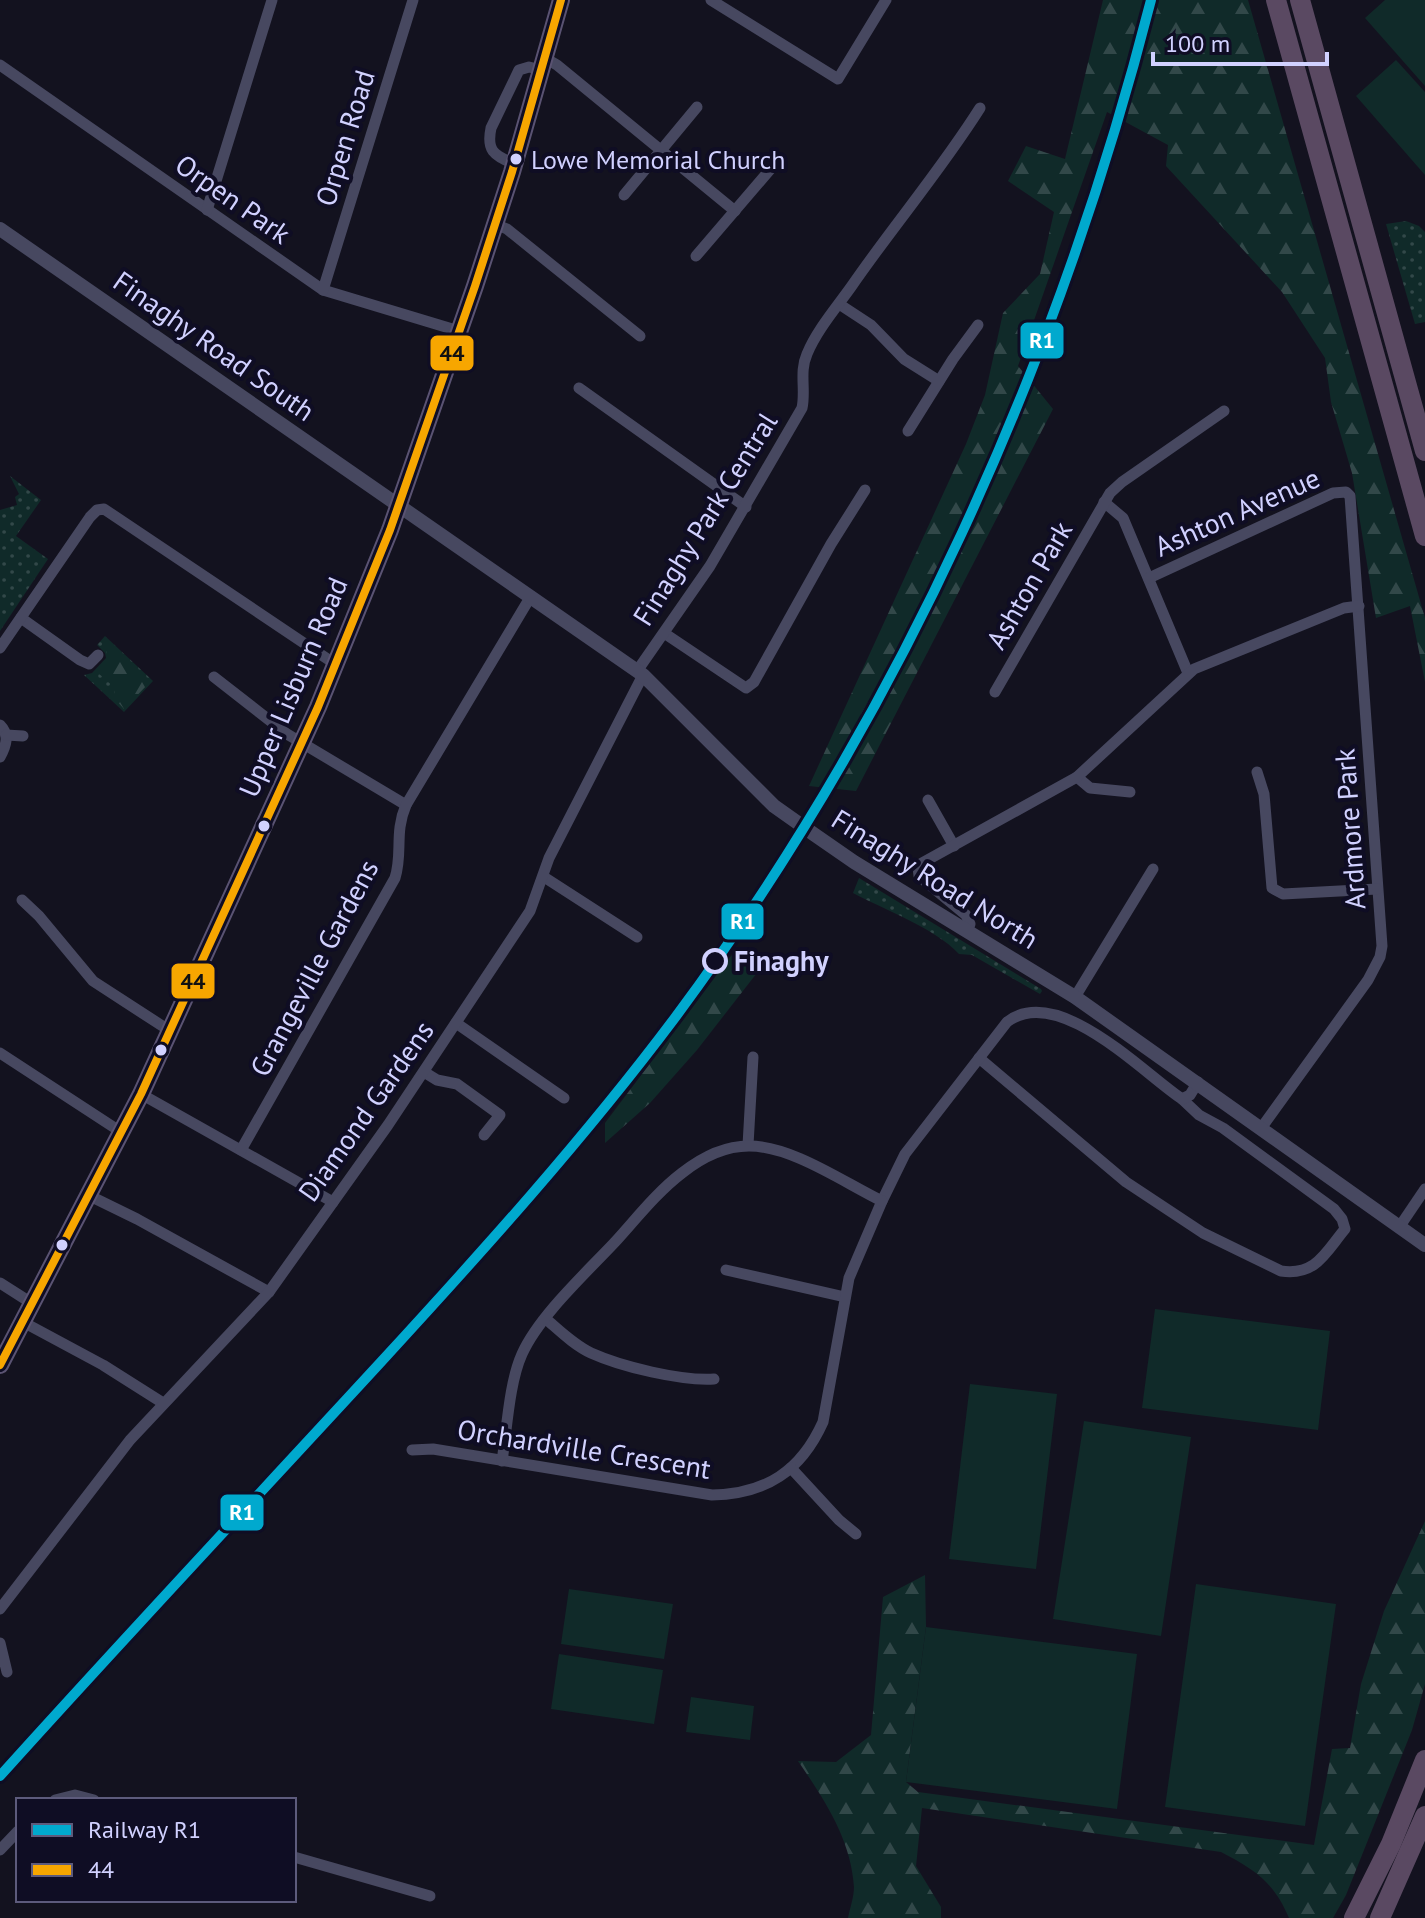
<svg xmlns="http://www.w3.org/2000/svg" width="1425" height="1918" font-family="'PT Sans',sans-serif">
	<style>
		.grass { fill: url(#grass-dots) }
		.forest { fill: url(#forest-firs) }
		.park { fill: #102a29 }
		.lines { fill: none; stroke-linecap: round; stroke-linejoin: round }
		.minor { stroke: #474860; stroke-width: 11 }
		.tertiary { stroke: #474860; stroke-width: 14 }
		.primary { stroke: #5a5372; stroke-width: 18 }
		.motorway { stroke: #5a4962; stroke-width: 20 }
		.bus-1-casing { stroke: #0f0d24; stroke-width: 14 }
		.bus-1 { stroke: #f7a600; stroke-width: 8 }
		.rail-1-casing { stroke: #0f0d24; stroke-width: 16 }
		.rail-1 { stroke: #00a9ce; stroke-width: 10 }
		.bus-dot { fill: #d1d1ff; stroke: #0f0d24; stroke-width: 3 }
		.stop-dot { fill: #0f0d24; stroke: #d1d1ff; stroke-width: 4 }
		.labels { text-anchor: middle; stroke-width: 8; stroke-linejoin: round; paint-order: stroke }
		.bus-label { font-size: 26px; fill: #d1d1ff; stroke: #0f0d24; text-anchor: start }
		.street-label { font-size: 28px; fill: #d1d1ff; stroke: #0f0d24 }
		.stop-label { font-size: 28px; font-weight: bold; fill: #d1d1ff; stroke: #0f0d24; text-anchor: start }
		.line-badge { stroke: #0f0d24; stroke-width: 3 }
		.badge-label { font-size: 22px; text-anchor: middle; font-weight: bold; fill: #fff }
		.pale-badge-label { font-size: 22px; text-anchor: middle; font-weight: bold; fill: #111 }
	</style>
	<defs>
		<pattern id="grass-dots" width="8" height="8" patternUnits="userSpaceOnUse" patternTransform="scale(2)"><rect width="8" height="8" fill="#102a29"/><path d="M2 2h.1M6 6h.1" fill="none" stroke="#324849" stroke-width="1.8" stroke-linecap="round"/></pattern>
		<pattern id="forest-firs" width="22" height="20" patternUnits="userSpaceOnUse" patternTransform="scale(2)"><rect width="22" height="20" fill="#102a29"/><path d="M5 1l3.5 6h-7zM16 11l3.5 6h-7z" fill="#324849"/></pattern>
	</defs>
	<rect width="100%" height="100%" fill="#13121f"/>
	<g class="grass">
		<polygon points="1406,221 1419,226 1425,232 1425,322 1415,324 1386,224"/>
		<polygon points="10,476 41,500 16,536 48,559 0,631 0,510 17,505 15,497 19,494"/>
		<polygon points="105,636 153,681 124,712 84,675 92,673 106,658 105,653 97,645"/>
		<path d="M859 878 1041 989 1042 991 1040 994 972 955 959 954C935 928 885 910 853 893Z"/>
	</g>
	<g class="forest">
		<polygon points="1103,0 1248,0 1425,618 1425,682 1410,606 1376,618 1352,473 1331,402 1325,358 1282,292 1166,166 1168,145 1107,112 1018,366 1053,409 856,791 809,786 966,444 985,395 1003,313 1040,274 1054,212 1008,181 1026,146 1065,159"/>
		<path d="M107 641C122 656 131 672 147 685L124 709 115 699 114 687 98 673C107 662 109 657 104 643Z"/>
		<polygon points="734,952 760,969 697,1050 650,1103 605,1143 605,1123"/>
		<path d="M1425 1521V1684L1412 1730 1346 1895 1333 1918H1289C1274 1882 1254 1869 1221 1852L922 1808 916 1866 941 1907V1918H848C850 1908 854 1897 854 1887 851 1839 824 1799 798 1761L836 1762 871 1735 883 1597 925 1575 926 1627 906 1782 918 1792 1314 1845 1332 1749 1350 1748 1361 1684 1384 1611Z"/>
	</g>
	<g class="park">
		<polygon points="1385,0 1425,0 1425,86 1365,18"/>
		<polygon points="1396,60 1425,92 1425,175 1356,96"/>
		<polygon points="1155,1309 1330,1331 1318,1430 1142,1408"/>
		<polygon points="970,1384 1057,1394 1036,1569 949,1559"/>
		<polygon points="1084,1421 1191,1437 1161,1636 1053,1619"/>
		<polygon points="1196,1584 1336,1604 1305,1826 1165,1807"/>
		<polygon points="569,1589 673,1604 664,1659 561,1644"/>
		<polygon points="926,1627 1137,1654 1117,1809 906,1782"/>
		<polygon points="559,1654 663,1670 654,1724 551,1709"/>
		<polygon points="691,1697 754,1706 750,1740 686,1732"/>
	</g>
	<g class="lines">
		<g class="minor">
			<polyline points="711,0 838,79 886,0"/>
			<polyline points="545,58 557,65 735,211"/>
			<polyline points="0,65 323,290 459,331"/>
			<path d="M514 164C495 155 486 152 491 128L519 70 529 67 541 70"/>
			<polyline points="624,195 697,107"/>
			<polyline points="207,210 272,0"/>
			<polyline points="495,224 507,229 640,336"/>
			<polyline points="696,256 774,165"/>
			<polyline points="323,290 413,0"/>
			<polyline points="839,304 871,325 904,359 939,381"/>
			<polyline points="579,388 746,507"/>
			<polyline points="908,431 953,359 978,325"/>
			<polyline points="1104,502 1123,518 1188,673"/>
			<polyline points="1149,578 1333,493 1346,492 1350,496 1382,946 1380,957 1368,980 1262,1127"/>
			<polyline points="21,618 80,660 89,664 98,655"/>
			<polyline points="664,633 746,688 754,682 831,544 865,490"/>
			<polyline points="0,648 90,517 97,510 104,509 335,664"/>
			<path d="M637 671 710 566 802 408C806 390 799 372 807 354 817 330 836 308 851 287 893 226 941 170 980 108"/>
			<polyline points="214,677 287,734 406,805"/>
			<polyline points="995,692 1110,493 1122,482 1224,411"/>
			<path d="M0 725C10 735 6 746 0 757"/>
			<polyline points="6,735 23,736"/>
			<polyline points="1257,772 1264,794 1272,888 1283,894 1377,889"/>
			<polyline points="1077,777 1090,788 1130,792"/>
			<polyline points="928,800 954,846"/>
			<polyline points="544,877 637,937"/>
			<polyline points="22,900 39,916 93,981 170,1031"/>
			<polyline points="967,931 970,924 966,915 919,876 918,867 922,863 1077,777 1194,669 1344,608 1359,606"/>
			<polyline points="1075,997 1153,869"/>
			<polyline points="456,1023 564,1098"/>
			<polyline points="0,1053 121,1132"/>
			<path d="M979 1058 1126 1182 1203 1233 1281 1271C1316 1276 1325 1253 1345 1229L1342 1219 1334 1209 1223 1128 1199 1115 1182 1099"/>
			<polyline points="424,1072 437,1080 457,1084 500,1115 484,1135"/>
			<polyline points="141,1094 333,1202"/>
			<polyline points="748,1145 753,1057"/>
			<path d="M241 1150 395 878C403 853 394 833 406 805L531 596"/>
			<polyline points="90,1196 137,1219 269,1292"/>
			<polyline points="1400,1226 1425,1189"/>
			<polyline points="726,1270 845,1297"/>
			<polyline points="0,1283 33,1304"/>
			<path d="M546 1319C560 1331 574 1345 591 1353 622 1367 681 1381 714 1379"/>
			<polyline points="23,1322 103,1365 163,1403"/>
			<path d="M412 1450 433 1449 712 1495C766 1494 801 1471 823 1422L849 1278 882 1201 905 1154 1007 1022C1058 983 1143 1073 1182 1099L1190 1095 1198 1082"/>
			<path d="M502 1461C507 1429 509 1383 522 1354 539 1316 586 1273 615 1242 636 1219 657 1192 682 1173 701 1158 725 1146 749 1146 792 1146 843 1182 882 1201"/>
			<polyline points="791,1468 839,1520 856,1534"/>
			<polyline points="0,1609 130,1440 269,1292 388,1125 530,911 549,858 643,675"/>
			<polyline points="0,1643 7,1672"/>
			<polyline points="55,1800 75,1795 94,1800"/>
			<polyline points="0,1850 18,1831"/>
			<polyline points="294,1857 430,1896"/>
		</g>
		<polyline class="tertiary" points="0,229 643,675 774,806 815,835 854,862 1075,997 1425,1245"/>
		<polyline class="primary" points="0,1365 141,1094 318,707 390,530 475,286 512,172 561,0"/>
		<g class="motorway">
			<polyline points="1276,0 1425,536"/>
			<polyline points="1300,0 1425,451"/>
			<polyline points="1354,1918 1391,1844 1425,1760"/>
			<polyline points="1380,1918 1425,1816"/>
		</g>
		<defs>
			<polyline id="bus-1" points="0,1365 141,1094 318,707 390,530 475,286 512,172 561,0"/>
		</defs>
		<use href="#bus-1" class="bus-1-casing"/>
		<use href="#bus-1" class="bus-1"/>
		<defs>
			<path id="rail-1" d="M0 1776C125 1637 253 1501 380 1363 482 1252 583 1140 674 1019 899 717 1058 364 1151 0"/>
		</defs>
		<use href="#rail-1" class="rail-1-casing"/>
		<use href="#rail-1" class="rail-1"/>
	</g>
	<g class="bus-dot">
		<circle cx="516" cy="159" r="7"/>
		<circle cx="264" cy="826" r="7"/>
		<circle cx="161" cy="1050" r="7"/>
		<circle cx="62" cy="1245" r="7"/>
	</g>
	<circle class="stop-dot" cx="715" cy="961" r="11"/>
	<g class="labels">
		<g class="bus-label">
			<text x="531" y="169">Lowe Memorial Church</text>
		</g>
		<g class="street-label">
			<text transform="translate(345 138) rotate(-73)" y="10">Orpen Road</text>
			<text transform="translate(233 199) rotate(35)" y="10">Orpen Park</text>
			<text transform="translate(214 346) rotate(35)" y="10">Finaghy Road South</text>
			<text transform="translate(1237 512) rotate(-24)" y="10">Ashton Avenue</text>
			<text transform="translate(705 519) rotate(-58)" y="10">Finaghy Park Central</text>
			<text transform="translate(1029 585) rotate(-60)" y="10">Ashton Park</text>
			<text transform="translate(293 687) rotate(-67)" y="10">Upper Lisburn Road</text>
			<text transform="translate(1350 829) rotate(-94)" y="10">Ardmore Park</text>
			<text transform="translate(935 879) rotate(32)" y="10">Finaghy Road North</text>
			<text transform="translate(314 968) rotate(-62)" y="10">Grangeville Gardens</text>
			<text transform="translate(366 1111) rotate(-55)" y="10">Diamond Gardens</text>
			<text transform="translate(584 1449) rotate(9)" y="10">Orchardville Crescent</text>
		</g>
		<g class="stop-label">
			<text x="734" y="971">Finaghy</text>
		</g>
	</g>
	<g class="line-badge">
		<rect x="1019" y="321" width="46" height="39" rx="8" fill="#00a9ce"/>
		<rect x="429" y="334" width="46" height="38" rx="8" fill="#f7a600"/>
		<rect x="720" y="902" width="45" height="39" rx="8" fill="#00a9ce"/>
		<rect x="170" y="962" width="46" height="38" rx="8" fill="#f7a600"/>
		<rect x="219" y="1493" width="46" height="39" rx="8" fill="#00a9ce"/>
	</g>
	<g class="badge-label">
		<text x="1042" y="348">R1</text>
		<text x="743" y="929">R1</text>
		<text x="242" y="1520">R1</text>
	</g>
	<g class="pale-badge-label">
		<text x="452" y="361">44</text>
		<text x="193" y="989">44</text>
	</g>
	<rect x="16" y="1798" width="280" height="104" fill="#0f0d24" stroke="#5d5b7c" stroke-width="2"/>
	<rect x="32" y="1824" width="40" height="12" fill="#00a9ce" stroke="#5d5b7c" stroke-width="2"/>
	<text x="88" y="1838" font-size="24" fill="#d1d1ff">Railway R1</text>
	<rect x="32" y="1864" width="40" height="12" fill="#f7a600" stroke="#5d5b7c" stroke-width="2"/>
	<text x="88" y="1878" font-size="24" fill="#d1d1ff">44</text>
	<path d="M1153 52v12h174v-12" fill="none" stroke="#d1d1ff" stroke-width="4"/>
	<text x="1165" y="52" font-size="24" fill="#d1d1ff" stroke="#0f0d24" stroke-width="6" paint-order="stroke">100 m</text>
</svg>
